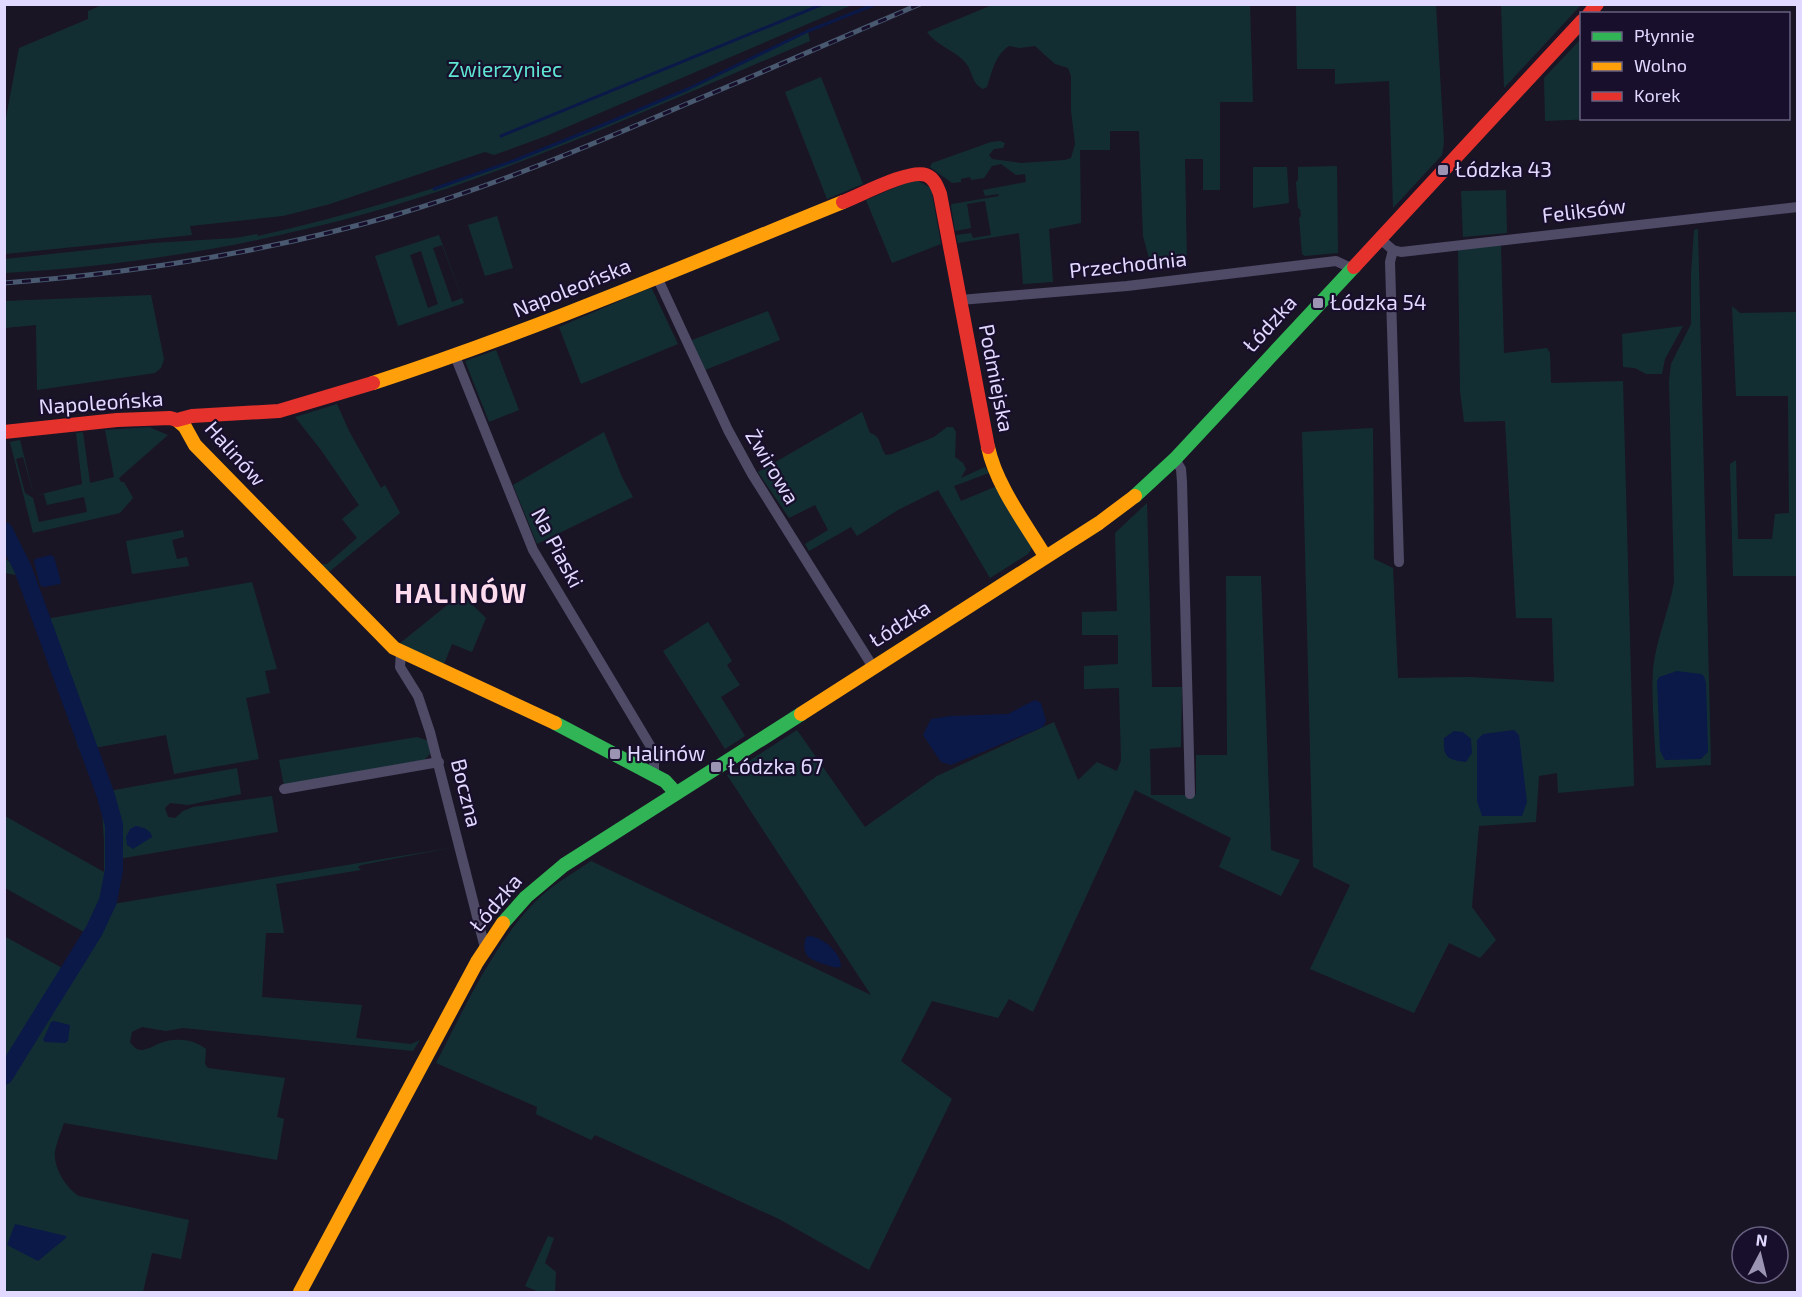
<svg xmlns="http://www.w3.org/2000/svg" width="1802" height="1297" font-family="'Exo 2',sans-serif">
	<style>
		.green { fill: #132e33; fill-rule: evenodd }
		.water { fill: #0a1948 }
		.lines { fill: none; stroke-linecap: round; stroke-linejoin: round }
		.stream { stroke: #0a1948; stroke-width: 3 }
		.river { stroke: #0a1948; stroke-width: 18 }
		.street { stroke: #4f4a66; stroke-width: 10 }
		.fast { stroke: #30b455; stroke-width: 14 }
		.slow { stroke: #ff9f0a; stroke-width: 14 }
		.jam { stroke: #e5322d; stroke-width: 14 }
		.rail-casing { stroke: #485970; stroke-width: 5 }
		.rail { stroke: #170f2b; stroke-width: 3; stroke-dasharray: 9; stroke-linecap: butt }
		.poi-dot { fill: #9b94b3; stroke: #170f2b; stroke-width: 2 }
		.labels { text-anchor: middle; stroke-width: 4.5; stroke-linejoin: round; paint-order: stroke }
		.park-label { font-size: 21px; fill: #5ee6d3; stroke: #170f2b }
		.poi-label { font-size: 21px; fill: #e1d9ff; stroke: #170f2b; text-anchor: start }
		.street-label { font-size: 21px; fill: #e1d9ff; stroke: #170f2b }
		.district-label { font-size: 27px; font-weight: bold; letter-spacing: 1.5px; fill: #ffdbee; stroke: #170f2b }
	</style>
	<rect width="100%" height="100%" fill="#1a1525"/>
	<g class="green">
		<polygon points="104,4 852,4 852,5 546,136 494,155 485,152 330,204 283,216 190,226 192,235 5,254 5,123 19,48 88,19 88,11"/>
		<path d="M992 5H1250L1253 102H1220V190H1203V159H1185L1187 264 1154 265 1150 262 1143 236 1139 131H1110V150H1080L1081 223 1049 229 1053 282 1023 284 1019 233 958 243 956 235 971 233 973 238 991 235 985 201 967 204 971 228 955 231 951 206 952 204 999 196 998 194 985 196 983 190 1026 182 1025 174 1016 175 1001 164 992 166 984 178 971 180 970 177 961 179V182L952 183 930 167 932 163 991 142 1000 141 1005 143 1003 148 994 149 989 155 992 159 1021 163 1065 160 1071 158 1075 144 1071 110V76L1068 68 1055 64 1035 46 1019 48 1009 46C995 55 992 72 987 87L983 89C971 83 973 71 965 62 954 50 936 45 927 32Z"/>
		<polygon points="1296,5 1436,5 1444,142 1442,155 1393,208 1389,81 1335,84 1335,69 1297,69"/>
		<polygon points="1501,5 1581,5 1504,88"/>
		<path d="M808 32 810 41C699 88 588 138 474 179 324 233 164 264 5 273V259L153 243 235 238 257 234 258 236C408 202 553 152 693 87 732 70 769 50 808 32Z"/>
		<polygon points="1581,39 1582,118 1595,119 1545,121 1544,78"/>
		<polygon points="821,77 863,184 827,199 785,92"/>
		<polygon points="1337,166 1338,253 1305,256 1302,254 1299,218 1301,216 1300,209 1298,208 1296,182 1298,180 1298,167"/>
		<polygon points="1253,167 1287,167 1289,203 1253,208"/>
		<polygon points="915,179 931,188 941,244 892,263 866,200"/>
		<polygon points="1506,190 1507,233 1463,237 1461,191"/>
		<polygon points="497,216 513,268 485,276 468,225"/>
		<path d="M1698 229 1711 765 1656 768C1655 735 1651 701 1653 669 1656 640 1669 611 1674 582L1669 381 1671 364 1691 324V274L1694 230Z"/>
		<path d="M439 235 464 303 398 326 375 256ZM442 245 462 298 452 302 433 248ZM421 251 438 304 428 308 410 255Z"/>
		<polygon points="1501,245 1504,353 1547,348 1550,353 1551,383 1623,381 1634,786 1558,793 1557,773 1539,776 1536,822 1479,826 1472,907 1496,940 1480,958 1449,943 1414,1013 1310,969 1350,885 1313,867 1302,432 1373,428 1374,559 1393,568 1398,678 1469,677 1554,682 1552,618 1516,618 1505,421 1464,422 1460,391 1458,250"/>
		<polygon points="650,288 652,289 678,344 581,384 559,327"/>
		<polygon points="151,295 164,359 161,368 155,373 37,390 36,325 5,328 5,301"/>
		<polygon points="1732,306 1740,313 1797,312 1797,576 1733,576 1730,464 1736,460 1738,539 1772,539 1775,514 1789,513 1788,396 1736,396"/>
		<polygon points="768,311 780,340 705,370 692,340"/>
		<polygon points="1683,326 1665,359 1662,374 1646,374 1635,368 1623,367 1622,334"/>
		<polygon points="496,350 519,410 489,422 465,361"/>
		<polygon points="337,404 349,431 381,488 385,485 400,513 329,572 321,564 327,564 357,538 342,519 359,505 321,450 295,417"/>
		<path d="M862 412 870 433C882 436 879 447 886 455L892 454 934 437 947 427H953L956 432 955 457 963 463 966 469 961 478 985 467 989 473 954 486 961 501 997 486 1032 548 1028 554 990 578 938 490 898 510 857 536 851 527 809 551 805 544 828 530 815 505 789 518 758 472Z"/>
		<path d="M149 427 168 435 119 478 121 482H124L133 498 120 513 33 533 10 442 20 440 34 496 82 484 76 433 83 432 90 483 114 477 105 430ZM23 457 34 496 44 494 47 505 84 497 87 512 39 522 33 498 25 493 16 459Z"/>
		<polygon points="604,432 622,477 633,497 537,544 513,485"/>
		<path d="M1147 503 1152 687H1182L1181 747 1150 749 1151 795H1196V755H1227L1226 576H1261L1271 850 1300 860 1281 896 1219 867 1231 838 1135 790 1033 1012 1009 999 998 1018 932 1001 901 1061 952 1099 869 1270 779 1219 595 1135 591 1140 536 1114 537 1107 436 1063C464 1009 492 946 535 902 550 886 572 874 591 861L871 995 727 775 797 730 865 827 937 776 1054 722 1078 780 1097 762 1117 771 1121 760 1119 688 1084 689V666L1118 664V635H1082V612L1117 611 1115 533Z"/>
		<polygon points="183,530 184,537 172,540 177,559 187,557 189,566 132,574 126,541"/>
		<path d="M5 559 17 566 22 580 39 600 46 619 252 582 277 669 265 671 270 693 246 698 259 759 174 774 166 735 94 748 109 791 237 768 241 794 188 805 170 803 165 808 168 817 175 818 183 811 193 807 272 796 278 832 118 859V871L113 904 455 847 361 865 358 867 361 870 276 884 284 933H266L262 997 362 1005 356 1038 411 1044 420 1040 413 1051 183 1028 166 1031 142 1027 132 1032 130 1042C134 1048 139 1052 146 1049 151 1048 155 1045 160 1043 175 1037 194 1039 206 1049L205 1064 208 1068 285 1078 277 1117 284 1119 277 1160 64 1123C61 1132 57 1141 55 1151 53 1167 66 1188 79 1196L189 1220 181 1259 152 1253 143 1292H5L4 936 64 969 84 932 5 888V816L104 872V842L101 793 78 747 65 698 22 580 16 575 5 573Z"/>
		<polygon points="461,594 486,618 472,652 452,644 444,664 399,644"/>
		<polygon points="708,622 732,661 727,665 740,685 721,697 745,736 725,749 663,651"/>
		<polygon points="417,737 429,741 432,752 424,760 284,786 279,760"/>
		<polygon points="548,1236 554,1238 545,1263 556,1272 555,1292 539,1292 525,1286"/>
	</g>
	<g class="water">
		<polygon points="51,555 54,557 61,582 60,584 44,587 40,585 34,562 35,559"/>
		<polygon points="1677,671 1701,674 1704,676 1706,683 1708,752 1701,759 1665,760 1660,751 1657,681 1659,677"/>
		<polygon points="1035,700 1041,703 1046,721 1043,727 951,765 941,762 923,735 931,719 951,716 1008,714"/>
		<polygon points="1514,730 1519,735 1527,802 1522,816 1482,816 1477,801 1477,740 1483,734"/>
		<path d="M1454 731 1463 732 1471 739 1472 753 1466 762C1447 760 1443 757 1444 738Z"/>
		<path d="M136 826C143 827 151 830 152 837L133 849 127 845 126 837 130 829Z"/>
		<path d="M811 936C824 939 841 952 841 967 835 968 833 967 827 965 811 960 800 957 806 937Z"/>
		<polygon points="54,1021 70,1025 68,1041 65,1043 45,1042 43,1040 51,1022"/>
		<polygon points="15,1224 66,1236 66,1238 38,1261 7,1245"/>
	</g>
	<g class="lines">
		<g class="stream">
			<polyline points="501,136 823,4"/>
			<polyline points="434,189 516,160 603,125 688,89 808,31 876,4"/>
		</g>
		<polyline class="river" points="4,531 23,569 106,796 114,825 114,870 108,901 94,931 4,1076"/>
		<g class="street">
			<polyline points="1379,238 1393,250 1401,252 1798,207"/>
			<polyline points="1393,250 1390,262 1399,562"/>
			<polyline points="657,277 728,430 752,474 873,667"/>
			<polyline points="960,300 1127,286 1336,261 1351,268"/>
			<polyline points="455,356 533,550 654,752 654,774"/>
			<polyline points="1175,459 1181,469 1182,482 1190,794"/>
			<polyline points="401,652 400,667 418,696 430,732 485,948"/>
			<polyline points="284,789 439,762"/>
		</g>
		<g class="fast">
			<polyline points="1135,496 1175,459 1354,267"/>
			<polyline points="555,723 665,781 676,793"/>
			<polyline points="503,923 526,897 564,865 801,714"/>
		</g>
		<g class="slow">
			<path d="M373 383C533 331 687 265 843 202"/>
			<polyline points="177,420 185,427 195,445 394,648 555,723"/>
			<path d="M988 447C996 485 1025 523 1045 556"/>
			<polyline points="801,714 1099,523 1135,496"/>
			<polyline points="300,1292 477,962 503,923"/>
		</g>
		<g class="jam">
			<polyline points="1589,14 1597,4"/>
			<path d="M843 202C861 195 909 169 926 175 934 178 937 186 940 194L988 447"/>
			<polyline points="1354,267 1582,21"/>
			<polyline points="4,432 117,420 170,418 177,420 192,416 279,411 373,383"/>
		</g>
		<defs>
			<path id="rail" d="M4 283C137 273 267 252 395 215 494 186 589 146 684 105 763 72 842 38 920 4"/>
		</defs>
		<use href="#rail" class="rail-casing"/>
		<use href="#rail" class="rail"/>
	</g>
	<g class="poi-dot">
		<rect x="1437" y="164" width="12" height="12" rx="3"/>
		<rect x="1312" y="297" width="12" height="12" rx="3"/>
		<rect x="609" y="748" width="12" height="12" rx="3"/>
		<rect x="710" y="761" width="12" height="12" rx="3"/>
	</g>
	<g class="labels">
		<g class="park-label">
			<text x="505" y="77">Zwierzyniec</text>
		</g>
		<g class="poi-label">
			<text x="1455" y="177">Łódzka 43</text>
			<text x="1330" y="310">Łódzka 54</text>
			<text x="627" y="761">Halinów</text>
			<text x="728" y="774">Łódzka 67</text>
		</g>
		<g class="street-label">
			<text transform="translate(1584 211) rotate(-7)" y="7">Feliksów</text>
			<text transform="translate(1128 265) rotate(-6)" y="7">Przechodnia</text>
			<text transform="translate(572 288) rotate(-22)" y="7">Napoleońska</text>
			<text transform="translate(1270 324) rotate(-48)" y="7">Łódzka</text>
			<text transform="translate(996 378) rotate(79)" y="7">Podmiejska</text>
			<text transform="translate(101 403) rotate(-4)" y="7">Napoleońska</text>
			<text transform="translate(235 454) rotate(48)" y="7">Halinów</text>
			<text transform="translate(772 467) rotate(59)" y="7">Żwirowa</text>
			<text transform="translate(557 548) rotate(62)" y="7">Na Piaski</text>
			<text transform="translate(900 624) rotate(-33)" y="7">Łódzka</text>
			<text transform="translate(466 793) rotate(76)" y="7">Boczna</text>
			<text transform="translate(496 903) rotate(-50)" y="7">Łódzka</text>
		</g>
		<g class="district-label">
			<text x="461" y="603">HALINÓW</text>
		</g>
	</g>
	<rect width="1802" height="1297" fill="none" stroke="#e1d9ff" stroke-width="12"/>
	<rect x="1580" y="12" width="210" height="108" fill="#170f2b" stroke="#686080" stroke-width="1.5"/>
	<rect x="1592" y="32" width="30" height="9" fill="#30b455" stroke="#686080" stroke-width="1.5"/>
	<text x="1634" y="42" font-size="18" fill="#e1d9ff">Płynnie</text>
	<rect x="1592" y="62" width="30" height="9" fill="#ff9f0a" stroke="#686080" stroke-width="1.5"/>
	<text x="1634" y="72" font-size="18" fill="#e1d9ff">Wolno</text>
	<rect x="1592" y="92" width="30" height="9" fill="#e5322d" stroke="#686080" stroke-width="1.5"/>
	<text x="1634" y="102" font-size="18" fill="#e1d9ff">Korek</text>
	<g transform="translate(1760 1255) rotate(7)"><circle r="28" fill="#170f2b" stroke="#686080" stroke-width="1.5"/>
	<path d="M0-4.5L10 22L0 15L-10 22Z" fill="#9b94b3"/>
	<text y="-9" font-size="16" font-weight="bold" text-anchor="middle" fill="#e1d9ff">N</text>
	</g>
</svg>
